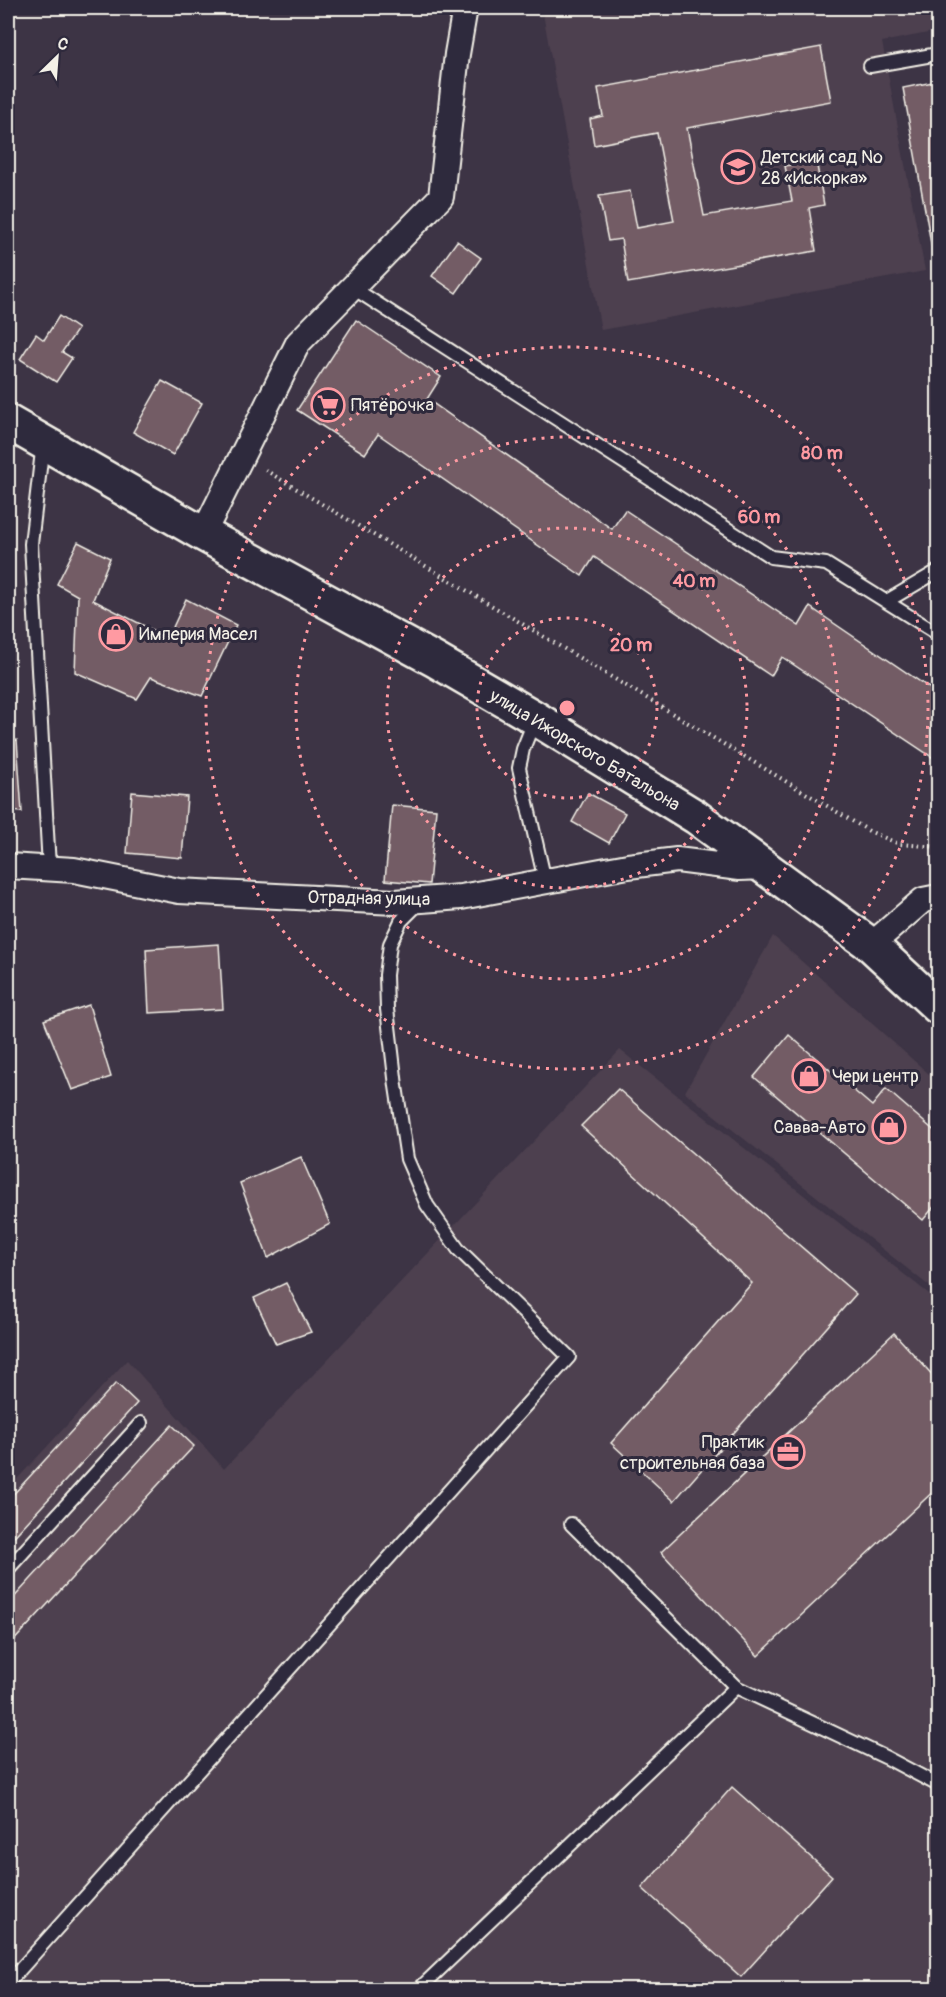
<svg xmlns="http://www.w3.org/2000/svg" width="946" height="1997" font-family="Pangolin,sans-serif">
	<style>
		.built { fill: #4d404f }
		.building { fill: #735b65; stroke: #f4f1e8; stroke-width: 1.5 }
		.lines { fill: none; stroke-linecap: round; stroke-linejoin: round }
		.lane-casing { stroke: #f4f1e8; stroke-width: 16 }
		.street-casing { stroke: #f4f1e8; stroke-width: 28 }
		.secondary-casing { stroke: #f4f1e8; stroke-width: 38 }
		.path { stroke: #f4f1e8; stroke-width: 4; stroke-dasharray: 1.5 4.5; stroke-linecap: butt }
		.lane { stroke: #2f2a3d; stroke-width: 12 }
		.street { stroke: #2f2a3d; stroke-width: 24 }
		.secondary { stroke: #2f2a3d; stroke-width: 33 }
		.ring { fill: none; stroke: #ff9aa2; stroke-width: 3; stroke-dasharray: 3 6 }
		.labels { text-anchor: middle; stroke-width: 6; stroke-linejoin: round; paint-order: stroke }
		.poi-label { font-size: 18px; fill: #f4f1e8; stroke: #2f2a3d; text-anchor: start }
		.street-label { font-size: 18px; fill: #f4f1e8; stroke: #2f2a3d }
		.centre { fill: #ff9aa2; stroke: #2f2a3d; stroke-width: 3 }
		.ring-label { font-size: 18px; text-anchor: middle; font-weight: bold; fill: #ff9aa2; stroke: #2f2a3d; stroke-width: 6; stroke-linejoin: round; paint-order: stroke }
	</style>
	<rect width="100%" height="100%" fill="#3d3445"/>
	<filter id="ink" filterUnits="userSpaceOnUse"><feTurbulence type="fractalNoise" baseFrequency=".0167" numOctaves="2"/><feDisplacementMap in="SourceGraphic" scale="12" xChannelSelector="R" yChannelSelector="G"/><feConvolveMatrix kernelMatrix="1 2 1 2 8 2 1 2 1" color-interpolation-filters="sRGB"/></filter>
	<g filter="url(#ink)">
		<g class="built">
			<polygon points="542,8 928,8 933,32 882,42 925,271 601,330"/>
			<polygon points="773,936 938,1082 938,1293 685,1092"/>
			<polygon points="620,1050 938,1301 938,1989 8,1989 8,1489 127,1360 224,1469"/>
		</g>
		<g class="building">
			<polygon points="821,47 831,101 687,128 704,216 792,201 785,166 816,160 824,205 809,208 816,251 628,283 621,239 608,241 599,196 630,191 637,228 674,221 657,133 594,145 590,119 603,116 598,88"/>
			<polygon points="938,81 938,282 903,88"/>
			<polygon points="457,241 481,258 456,293 432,276"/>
			<polygon points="59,316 78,329 62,352 72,358 56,382 20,359 36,334 44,340"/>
			<polygon points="356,320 441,377 427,399 612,529 625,510 799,626 810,607 938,694 938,761 782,657 771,676 594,557 582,576 378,434 365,454 297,410"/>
			<polygon points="162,381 202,403 173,455 133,432"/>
			<polygon points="78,542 110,558 93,600 168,638 186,599 236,625 202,696 151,677 137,699 75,672 78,596 57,584"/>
			<polygon points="8,595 13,595 11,638 8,637"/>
			<polygon points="17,740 22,812 8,811 8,741"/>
			<polygon points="132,792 187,797 182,858 127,853"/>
			<polygon points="588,793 625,813 609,843 572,822"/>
			<polygon points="392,805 436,809 429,884 385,880"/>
			<polygon points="219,944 223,1009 149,1013 146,949"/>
			<polygon points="89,1005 111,1077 72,1090 44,1020"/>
			<polygon points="789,1035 872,1106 886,1089 938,1134 938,1202 923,1220 754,1077"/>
			<polygon points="618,1089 856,1294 674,1501 611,1443 752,1283 581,1126"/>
			<polygon points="301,1157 330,1224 268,1258 240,1183"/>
			<polygon points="286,1283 311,1332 276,1344 254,1298"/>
			<polygon points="894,1333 938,1381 938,1487 758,1656 661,1552"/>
			<polygon points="116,1383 137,1403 8,1543 8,1500"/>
			<polygon points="172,1425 194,1446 8,1647 8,1604"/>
			<polygon points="732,1787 832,1876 741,1977 642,1888"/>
		</g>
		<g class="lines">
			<defs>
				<g id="lane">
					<polyline points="870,66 938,54"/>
					<polyline points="353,288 771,557 826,564 938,634"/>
					<polyline points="43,443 31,544 49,867"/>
					<polyline points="887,601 938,571"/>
					<polyline points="535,719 523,749 519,768 545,881"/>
					<polyline points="571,1524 736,1687"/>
					<polyline points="8,1569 141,1423"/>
					<polyline points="8,1983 569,1357 458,1249 427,1205 407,1159 396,1086 387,1009 386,975 390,944 401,921 419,903"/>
					<polyline points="418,1990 736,1687 887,1758 938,1785"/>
				</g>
				<g id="street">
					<polyline points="203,534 298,343 441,197 457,54 465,8"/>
					<polyline points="8,866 74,870 179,891 395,902 461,897 628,866 677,860 740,868 765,867"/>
					<polyline points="871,945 923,900 938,897"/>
				</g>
				<polyline id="secondary" points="8,422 203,534 435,660 535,718 696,817 871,945 938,1007"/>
			</defs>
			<use href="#lane" class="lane-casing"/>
			<use href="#street" class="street-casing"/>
			<use href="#secondary" class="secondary-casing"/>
			<polyline class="path" points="265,470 869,831 899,844 938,847"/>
			<use href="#lane" class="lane"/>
			<use href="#street" class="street"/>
			<use href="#secondary" class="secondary"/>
		</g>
	</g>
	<g class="ring">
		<circle cx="567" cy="708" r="90"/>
		<circle cx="567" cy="708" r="180"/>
		<circle cx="567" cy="708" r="271"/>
		<circle cx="567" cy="708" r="361"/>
	</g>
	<defs>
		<symbol id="school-ring" viewBox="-11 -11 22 22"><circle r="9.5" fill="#2f2a3d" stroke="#ff9aa2" stroke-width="1.5"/><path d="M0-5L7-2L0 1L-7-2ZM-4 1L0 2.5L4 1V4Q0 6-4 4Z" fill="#ff9aa2"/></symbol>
		<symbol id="supermarket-ring" viewBox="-11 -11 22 22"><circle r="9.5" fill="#2f2a3d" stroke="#ff9aa2" stroke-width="1.5"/><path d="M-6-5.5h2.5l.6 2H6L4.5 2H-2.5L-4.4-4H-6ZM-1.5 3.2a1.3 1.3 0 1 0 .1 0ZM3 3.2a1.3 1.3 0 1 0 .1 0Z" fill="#ff9aa2"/></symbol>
		<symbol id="shop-ring" viewBox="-11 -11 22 22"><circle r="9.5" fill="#2f2a3d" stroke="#ff9aa2" stroke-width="1.5"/><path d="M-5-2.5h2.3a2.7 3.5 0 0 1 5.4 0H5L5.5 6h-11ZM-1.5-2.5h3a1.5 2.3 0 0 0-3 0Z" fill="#ff9aa2"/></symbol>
		<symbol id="office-ring" viewBox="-11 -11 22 22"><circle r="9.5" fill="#2f2a3d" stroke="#ff9aa2" stroke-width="1.5"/><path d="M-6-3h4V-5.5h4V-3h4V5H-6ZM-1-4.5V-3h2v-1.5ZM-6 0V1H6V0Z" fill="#ff9aa2"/></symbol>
	</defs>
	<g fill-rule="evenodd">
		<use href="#school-ring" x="719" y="148" width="38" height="38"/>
		<use href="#supermarket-ring" x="309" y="386" width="38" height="38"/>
		<use href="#shop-ring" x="97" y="615" width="38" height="38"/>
		<use href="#shop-ring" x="790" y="1057" width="38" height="38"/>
		<use href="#shop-ring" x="870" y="1108" width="38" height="38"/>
		<use href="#office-ring" x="769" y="1433" width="38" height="38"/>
	</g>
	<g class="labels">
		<g class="poi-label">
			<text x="761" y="163">Детский сад №<tspan x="761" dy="21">28 «Искорка»</tspan></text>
			<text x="351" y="411">Пятёрочка</text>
			<text x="139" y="640">Империя Масел</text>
			<text x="832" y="1082">Чери центр</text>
			<text x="866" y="1133" text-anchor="end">Савва-Авто</text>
			<text x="765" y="1448" text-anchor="end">Практик<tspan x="765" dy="21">строительная база</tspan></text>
		</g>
		<g class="street-label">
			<text transform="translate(585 750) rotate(31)" y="6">улица Ижорского Батальона</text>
			<text transform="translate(369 898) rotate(1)" y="6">Отрадная улица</text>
		</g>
	</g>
	<circle cx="567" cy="708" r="9" class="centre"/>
	<g class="ring-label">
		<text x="822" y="459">80 m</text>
		<text x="759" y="523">60 m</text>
		<text x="694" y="587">40 m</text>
		<text x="631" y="651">20 m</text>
	</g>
	<rect width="946" height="1997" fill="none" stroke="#2f2a3d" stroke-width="30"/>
	<rect x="15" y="15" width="916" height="1967" fill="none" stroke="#f4f1e8" stroke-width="2" filter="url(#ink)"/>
	<g transform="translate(57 57) rotate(25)" stroke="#2f2a3d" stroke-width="4.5" paint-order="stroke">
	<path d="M0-4.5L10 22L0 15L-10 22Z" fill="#f4f1e8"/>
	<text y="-9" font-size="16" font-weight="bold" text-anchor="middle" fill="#f4f1e8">С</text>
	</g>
</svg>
